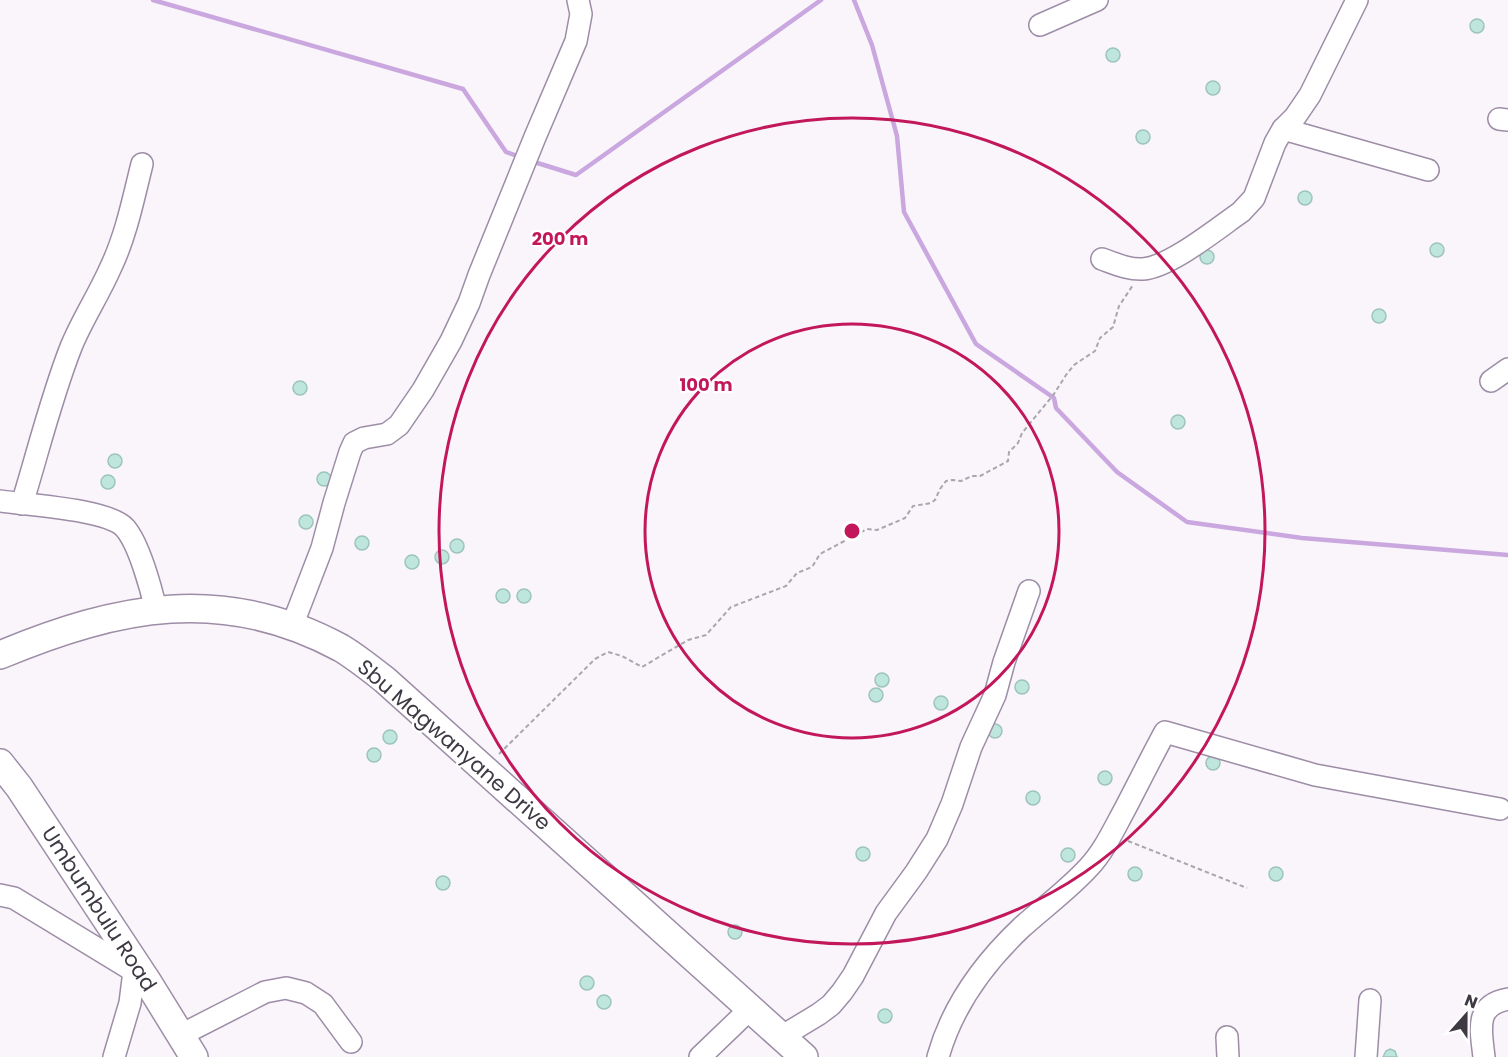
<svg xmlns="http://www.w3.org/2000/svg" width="1508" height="1057" font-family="Poppins,sans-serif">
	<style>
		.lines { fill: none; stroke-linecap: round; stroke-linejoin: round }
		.stream { stroke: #caa7df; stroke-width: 4.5 }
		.building { fill: #bee6dd; stroke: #9dc4bc; stroke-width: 1.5 }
		.minor-casing { stroke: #9d8da7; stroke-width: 24 }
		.major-casing { stroke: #9d8da7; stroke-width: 30 }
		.path { stroke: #aba6ae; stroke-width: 2; stroke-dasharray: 4.5 3; stroke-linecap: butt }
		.minor { stroke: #fff; stroke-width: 21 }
		.major { stroke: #fff; stroke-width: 27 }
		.ring { fill: none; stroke: #c2185b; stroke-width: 3 }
		.labels { text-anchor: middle; stroke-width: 4.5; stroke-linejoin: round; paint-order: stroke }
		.street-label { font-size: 21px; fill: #3f3944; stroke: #fff }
		.centre { fill: #c2185b; stroke: #fff; stroke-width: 3 }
		.ring-label { font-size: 18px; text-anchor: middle; font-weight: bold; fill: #c2185b; stroke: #fff; stroke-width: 4.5; stroke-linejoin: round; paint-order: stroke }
	</style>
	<rect width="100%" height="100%" fill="#f9f5fb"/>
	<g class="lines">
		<g class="stream">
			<polyline points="153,0 463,89 506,152 520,157"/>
			<polyline points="854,0 872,45 897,136 904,212 976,344 1054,398 1056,408 1117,472 1187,522 1302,538 1508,555"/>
			<polyline points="531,161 576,175 821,0"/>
		</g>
	</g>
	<g class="building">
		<circle cx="1477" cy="26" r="7"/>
		<circle cx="1113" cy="55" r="7"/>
		<circle cx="1213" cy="88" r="7"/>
		<circle cx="1143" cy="137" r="7"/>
		<circle cx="1305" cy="198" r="7"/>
		<circle cx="1437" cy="250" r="7"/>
		<circle cx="1207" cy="257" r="7"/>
		<circle cx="1379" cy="316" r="7"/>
		<circle cx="300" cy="388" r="7"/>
		<circle cx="1178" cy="422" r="7"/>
		<circle cx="115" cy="461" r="7"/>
		<circle cx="324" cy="479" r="7"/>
		<circle cx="108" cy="482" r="7"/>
		<circle cx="306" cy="522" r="7"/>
		<circle cx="362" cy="543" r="7"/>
		<circle cx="457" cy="546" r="7"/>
		<circle cx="442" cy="557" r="7"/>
		<circle cx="412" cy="562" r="7"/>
		<circle cx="503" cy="596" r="7"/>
		<circle cx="524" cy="596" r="7"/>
		<circle cx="882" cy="680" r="7"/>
		<circle cx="1022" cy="687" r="7"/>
		<circle cx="876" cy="695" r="7"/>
		<circle cx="941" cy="703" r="7"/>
		<circle cx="995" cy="731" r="7"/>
		<circle cx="390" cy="737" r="7"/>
		<circle cx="374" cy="755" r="7"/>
		<circle cx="1213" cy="763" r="7"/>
		<circle cx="1105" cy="778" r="7"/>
		<circle cx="1033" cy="798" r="7"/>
		<circle cx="863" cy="854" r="7"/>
		<circle cx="1068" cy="855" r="7"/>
		<circle cx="1276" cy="874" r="7"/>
		<circle cx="1135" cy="874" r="7"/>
		<circle cx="443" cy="883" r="7"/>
		<circle cx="735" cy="932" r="7"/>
		<circle cx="587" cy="983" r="7"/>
		<circle cx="604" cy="1002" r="7"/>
		<circle cx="885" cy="1016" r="7"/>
		<polygon points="1390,1049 1395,1051 1397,1057 1383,1057 1386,1051"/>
	</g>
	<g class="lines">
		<defs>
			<g id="minor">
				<polyline points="1040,25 1097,0"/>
				<polyline points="1499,119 1508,120"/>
				<polyline points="1283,129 1428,170"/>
				<path d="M1102 259C1116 264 1129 270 1143 269 1170 267 1218 228 1241 212L1254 198 1275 143 1283 129 1295 117 1310 95 1357 0"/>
				<polyline points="1491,381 1508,369"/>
				<path d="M0 501C27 505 108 509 125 528 139 544 151 588 156 610"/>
				<path d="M22 504C38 452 51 398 71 347 82 320 98 296 110 269 126 236 133 200 142 164"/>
				<polyline points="292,626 322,548 334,503 350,452 354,443 364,438 387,434 399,425 423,390 451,341 469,303 479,275 535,137 576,41 581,14 578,0"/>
				<polyline points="0,895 14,898 142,976"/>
				<polyline points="181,1035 265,992 286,988 306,993 323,1004 351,1042"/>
				<polyline points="781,1037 819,1014 831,1005 842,992 853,976 886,913 916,872 937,839 952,804 971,747 995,695 1004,662 1029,591"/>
				<polyline points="1227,1037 1228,1057"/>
				<polyline points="114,1057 130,1003 134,971"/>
				<polyline points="700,1057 750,1009"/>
				<path d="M938 1057C952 1007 983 964 1021 928 1043 908 1068 890 1089 867 1104 851 1114 829 1125 809 1138 784 1151 758 1165 732L1315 775 1500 809"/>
				<polyline points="1366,1057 1370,1000"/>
				<path d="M1484 1057C1481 1030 1474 1005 1508 999"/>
			</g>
			<g id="major">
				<path d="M0 655C118 606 223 584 341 648 356 657 371 669 385 680L804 1057"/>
				<polyline points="0,763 19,787 149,984 194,1057"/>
			</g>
		</defs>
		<use href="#minor" class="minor-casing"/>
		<use href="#major" class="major-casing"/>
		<g class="path">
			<polyline points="499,754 595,659 608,652 622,656 642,667 688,640 706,635 731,607 786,586 797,573 812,567 820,554 867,529 877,530 905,518 913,506 931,503 935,500 940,489 946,481 952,480 961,481 972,476 980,476 1008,461 1009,452 1018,443 1022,433 1054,394 1066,375 1074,365 1095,351 1100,338 1113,327 1119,306 1133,285"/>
			<polyline points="1128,841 1247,888"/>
		</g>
		<use href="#minor" class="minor"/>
		<use href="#major" class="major"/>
	</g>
	<g class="ring">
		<circle cx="852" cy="531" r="207"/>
		<circle cx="852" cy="531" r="413"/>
	</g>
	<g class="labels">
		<g class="street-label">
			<text transform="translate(454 745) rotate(41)" y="7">Sbu Magwanyane Drive</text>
			<text transform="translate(99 909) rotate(57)" y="7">Umbumbulu Road</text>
		</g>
	</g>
	<circle cx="852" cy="531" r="9" class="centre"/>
	<g class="ring-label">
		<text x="560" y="245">200 m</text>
		<text x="706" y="391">100 m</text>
	</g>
	<g transform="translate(1466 1015) rotate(21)" stroke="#ffffff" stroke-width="4.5" paint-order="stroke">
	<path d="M0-4.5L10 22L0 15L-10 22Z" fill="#3f3944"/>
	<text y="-9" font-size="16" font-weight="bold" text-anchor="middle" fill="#3f3944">N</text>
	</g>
</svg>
